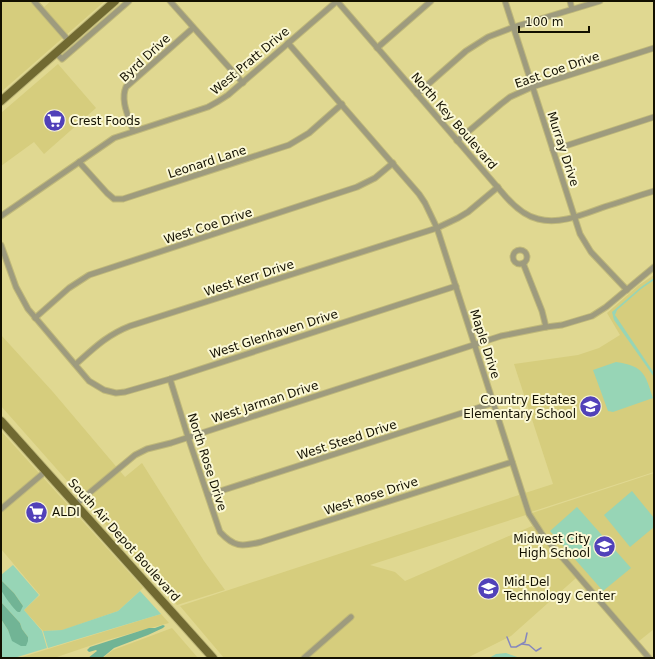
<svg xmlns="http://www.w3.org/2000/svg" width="655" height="659" font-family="'DejaVu Sans',sans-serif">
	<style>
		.built { fill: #d6cd7d }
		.green { fill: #97d5b6 }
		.forest { fill: #71b495 }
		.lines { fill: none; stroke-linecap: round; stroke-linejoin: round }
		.stream { stroke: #8587be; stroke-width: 1.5 }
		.street-casing { stroke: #bfb87a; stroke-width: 7 }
		.primary-casing { stroke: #bfb87a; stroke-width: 10 }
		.street { stroke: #9e9b7e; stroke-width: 5 }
		.primary { stroke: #706931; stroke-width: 8 }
		.labels { text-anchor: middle; stroke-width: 4; stroke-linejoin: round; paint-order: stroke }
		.street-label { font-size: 12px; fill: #131000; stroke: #fbf8d5 }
		.poi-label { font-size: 12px; fill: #131000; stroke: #fbf8d5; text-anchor: start }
	</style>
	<rect width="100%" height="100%" fill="#e0d891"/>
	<g class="built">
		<polygon points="1,1 39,1 44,7 51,1 105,1 1,92"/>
		<polygon points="58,64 96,108 44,154 34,142 1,166 1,113"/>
		<polygon points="654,275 654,472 531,512 525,493 553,484 514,364 578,355 599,348 620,335 607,313 639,285"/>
		<polygon points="1,335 53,392 125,477 142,463 204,561 225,590 177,605 1,406"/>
		<polygon points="1,431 143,588 118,611 63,630 43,631 24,610 40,595 1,549"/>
		<polygon points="654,473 654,629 639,641 577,570 537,522 532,513"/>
		<polygon points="519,495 526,515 370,565 395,572 405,581 532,526 576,578 511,636 467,658 224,658 180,606"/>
		<polygon points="161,614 169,623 107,640 54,658 19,658"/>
		<polygon points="172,628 198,658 103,658 113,650"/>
	</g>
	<g class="green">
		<polygon points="654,278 654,280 641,289 617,310 615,315 654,373 654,377 614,320 612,312 641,287"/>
		<path d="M616 362C644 366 645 374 653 398L613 412 608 411 593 370Z"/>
		<polygon points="632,491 654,518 654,527 630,547 604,515"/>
		<polygon points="577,507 631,568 603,591 550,531"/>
		<polygon points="13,565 39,595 24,610 42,631 47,648 14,658 1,658 1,619 8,630 13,641 28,637 22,629 20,623 1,602 1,589 9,600 10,604 23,606 14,593 1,580 1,575"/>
		<polygon points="140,591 161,614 48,648 43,631 62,630 118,611"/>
		<polygon points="506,653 520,658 489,658 496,654"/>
	</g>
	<g class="forest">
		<path d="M1 580 14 593 23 606 20 612H18C14 610 3 594 1 590 0 587 1 583 1 580Z"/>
		<polygon points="1,602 20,623 22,629 28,637 28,641 26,646 21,646 12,641 8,630 1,619"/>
		<polygon points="163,625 165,626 163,628 148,635 114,648 102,658 88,658 97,651 96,650 89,652 87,650 90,647 149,628 155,628"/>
	</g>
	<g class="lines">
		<g class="stream">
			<polyline points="507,637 511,647 516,647 525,642 527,633"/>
			<polyline points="522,644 529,645 536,651 541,648"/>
		</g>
		<defs>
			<g id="street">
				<polyline points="34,1 69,41"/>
				<polyline points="170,1 243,83"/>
				<path d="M337 1 506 197C515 207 525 216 538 219 560 225 584 214 604 207 621 202 637 196 654 191"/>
				<polyline points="505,1 580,234 591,252 627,290"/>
				<polyline points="570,1 572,9"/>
				<polyline points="288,43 419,194 425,203 437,228 529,514 542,534 649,658"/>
				<polyline points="377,48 431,1"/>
				<polyline points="56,53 62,59 129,1"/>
				<polyline points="417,94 466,51 488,37 514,27 600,1"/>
				<path d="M133 131C129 117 120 101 126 87L193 28"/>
				<polyline points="457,141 501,104 510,97 532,87 654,48"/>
				<polyline points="553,150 654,117"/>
				<polyline points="79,162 107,193 114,199 123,199 289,145 309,133 342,104"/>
				<polyline points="1,216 114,138 208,107 217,102 228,95 337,1"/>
				<polyline points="1,245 16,287 28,309 89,381 104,390 116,393 125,392 170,379 456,286"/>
				<circle cx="520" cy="257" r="7"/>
				<polyline points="523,263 542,311 546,327"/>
				<polyline points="35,318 69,288 89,275 357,187 375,178 393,163"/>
				<path d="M76 364C94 348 107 335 130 326L437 228 458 218 468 212 498 187"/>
				<path d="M170 379 188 437 220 532C234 547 241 547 261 542L512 462"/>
				<polyline points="208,495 493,403"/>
				<polyline points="76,504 135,455 147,449 171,443 501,336 546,327 562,325 592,316 606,307 654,267"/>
				<polyline points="1,509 46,471"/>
				<polyline points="304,658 351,617"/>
			</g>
			<g id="primary">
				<polyline points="1,101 115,1"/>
				<polyline points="1,421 213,658"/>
			</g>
		</defs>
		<use href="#street" class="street-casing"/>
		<use href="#primary" class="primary-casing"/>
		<use href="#street" class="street"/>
		<use href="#primary" class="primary"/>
	</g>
	<defs>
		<symbol id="supermarket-disc" viewBox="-11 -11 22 22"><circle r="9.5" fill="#5141b9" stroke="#fbf8d5"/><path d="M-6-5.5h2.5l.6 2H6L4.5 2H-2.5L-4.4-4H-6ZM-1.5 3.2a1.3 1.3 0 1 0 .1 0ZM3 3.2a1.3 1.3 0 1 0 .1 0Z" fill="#fff"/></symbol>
		<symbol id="school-disc" viewBox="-11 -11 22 22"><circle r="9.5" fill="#5141b9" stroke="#fbf8d5"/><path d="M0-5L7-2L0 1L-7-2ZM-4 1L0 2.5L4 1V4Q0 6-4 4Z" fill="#fff"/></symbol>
	</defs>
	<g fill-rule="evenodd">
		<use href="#supermarket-disc" x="42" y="108" width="25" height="25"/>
		<use href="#school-disc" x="578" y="394" width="25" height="25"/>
		<use href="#supermarket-disc" x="24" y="500" width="25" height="25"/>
		<use href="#school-disc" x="592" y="534" width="25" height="25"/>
		<use href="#school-disc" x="476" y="576" width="25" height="25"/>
	</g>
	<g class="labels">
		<g class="street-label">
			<text transform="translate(145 58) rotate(-43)" y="4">Byrd Drive</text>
			<text transform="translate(250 61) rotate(-40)" y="4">West Pratt Drive</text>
			<text transform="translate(557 70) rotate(-19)" y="4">East Coe Drive</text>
			<text transform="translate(454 121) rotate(49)" y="4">North Key Boulevard</text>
			<text transform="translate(563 149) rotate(72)" y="4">Murray Drive</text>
			<text transform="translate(207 162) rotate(-18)" y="4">Leonard Lane</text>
			<text transform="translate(208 226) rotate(-18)" y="4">West Coe Drive</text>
			<text transform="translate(249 278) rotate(-18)" y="4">West Kerr Drive</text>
			<text transform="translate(274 334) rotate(-18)" y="4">West Glenhaven Drive</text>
			<text transform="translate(485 344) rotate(72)" y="4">Maple Drive</text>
			<text transform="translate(265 402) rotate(-18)" y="4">West Jarman Drive</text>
			<text transform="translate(347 440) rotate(-18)" y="4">West Steed Drive</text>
			<text transform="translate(207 462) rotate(72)" y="4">North Rose Drive</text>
			<text transform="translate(371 496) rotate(-18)" y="4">West Rose Drive</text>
			<text transform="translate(124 540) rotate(48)" y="4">South Air Depot Boulevard</text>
		</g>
		<g class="poi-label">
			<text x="70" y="125">Crest Foods</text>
			<text x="576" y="404" text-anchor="end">Country Estates<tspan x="576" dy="14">Elementary School</tspan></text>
			<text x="52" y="516">ALDI</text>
			<text x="590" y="543" text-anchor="end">Midwest City<tspan x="590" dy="14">High School</tspan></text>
			<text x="504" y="586">Mid-Del<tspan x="504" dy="14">Technology Center</tspan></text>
		</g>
	</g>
	<rect width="655" height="659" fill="none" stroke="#131000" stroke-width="4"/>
	<path d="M519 26v6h70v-6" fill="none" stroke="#131000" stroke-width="2"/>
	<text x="525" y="26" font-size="12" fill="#131000" stroke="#fbf8d5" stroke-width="3" paint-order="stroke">100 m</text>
</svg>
